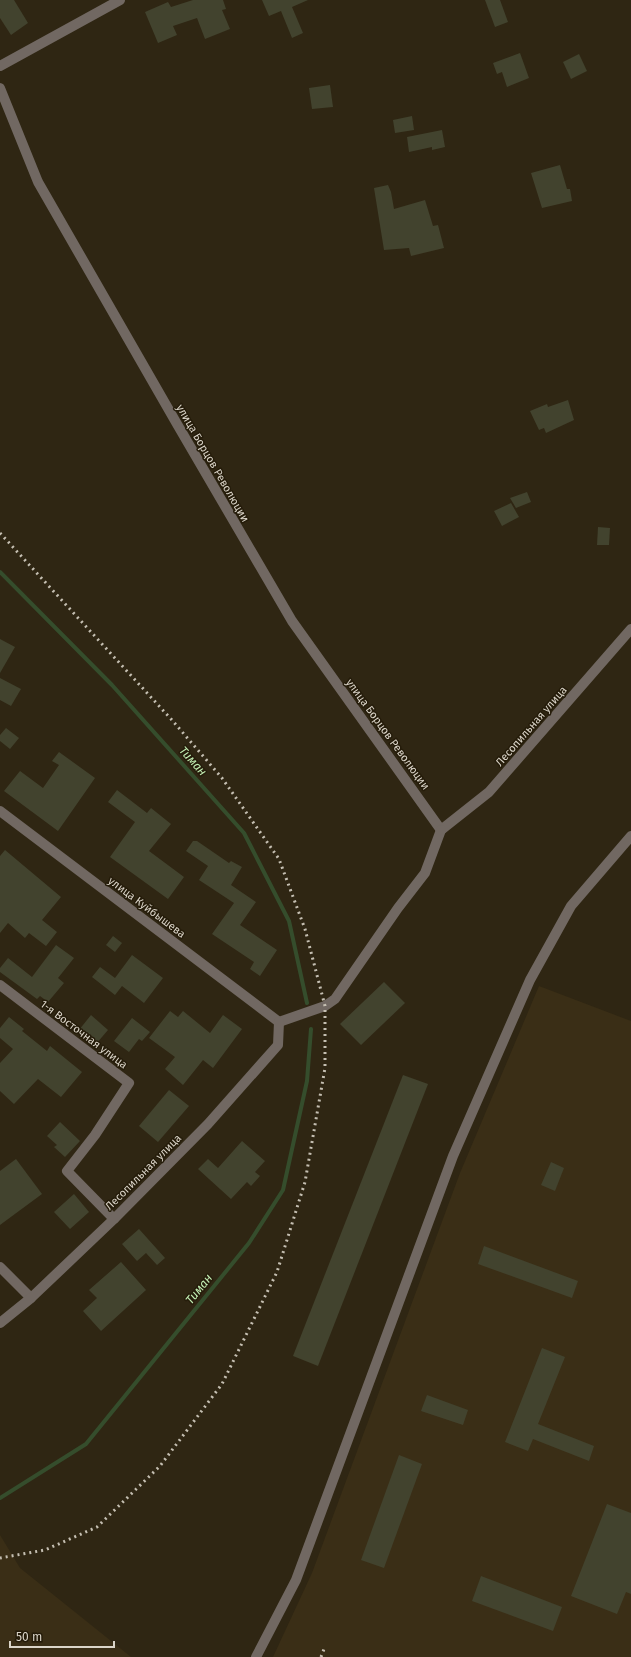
<svg xmlns="http://www.w3.org/2000/svg" width="631" height="1657" font-family="'Fira Sans',sans-serif">
	<style>
		.built { fill: #3a2e16 }
		.lines { fill: none; stroke-linecap: round; stroke-linejoin: round }
		.stream { stroke: #354d2c; stroke-width: 4 }
		.building { fill: #42432e }
		.minor { stroke: #716862; stroke-width: 10 }
		.rail { stroke: #c5bfb2; stroke-width: 3; stroke-dasharray: 2 4; stroke-linecap: butt }
		.labels { text-anchor: middle; stroke-width: 3; stroke-linejoin: round; paint-order: stroke }
		.street-label { font-size: 11px; fill: #dbd5c9; stroke: #251c0a }
		.water-label { font-size: 12px; font-style: italic; fill: #c4f0b5; stroke: #251c0a }
	</style>
	<rect width="100%" height="100%" fill="#2f2613"/>
	<g class="built">
		<polygon points="539,986 631,1021 631,1657 273,1657 312,1573 460,1173"/>
		<polygon points="0,1535 20,1568 131,1657 0,1657"/>
	</g>
	<g class="lines">
		<g class="stream">
			<polyline points="0,572 112,685 244,833 289,921 307,1003"/>
			<polyline points="0,1498 86,1444 249,1243 283,1190 307,1081 311,1029"/>
		</g>
	</g>
	<g class="building">
		<polygon points="0,0 14,0 28,23 11,35 0,18"/>
		<polygon points="193,0 223,0 226,9 222,10 230,29 205,39 197,18 173,26 177,35 158,43 145,12 168,2 171,7"/>
		<polygon points="262,0 308,0 292,7 303,33 292,38 281,11 269,16"/>
		<polygon points="485,0 500,0 508,22 495,27"/>
		<polygon points="520,53 529,78 507,87 502,72 497,74 493,63"/>
		<polygon points="579,54 587,71 571,79 563,62"/>
		<polygon points="330,85 333,107 312,109 309,88"/>
		<polygon points="412,116 414,130 395,133 393,120"/>
		<polygon points="442,130 445,147 432,150 432,147 409,152 407,137"/>
		<polygon points="560,165 567,189 570,189 572,201 542,208 531,173"/>
		<polygon points="388,185 391,192 394,209 425,200 433,226 438,225 444,248 411,256 409,248 384,250 374,188"/>
		<polygon points="568,400 574,420 546,433 544,428 539,430 530,411 547,404 548,407"/>
		<polygon points="527,492 531,502 516,508 510,498"/>
		<polygon points="511,503 519,517 502,526 494,511"/>
		<polygon points="598,527 610,528 609,545 597,545"/>
		<polygon points="0,639 15,647 0,673"/>
		<polygon points="0,678 21,689 11,706 0,700"/>
		<polygon points="6,728 19,738 10,749 0,741 0,735"/>
		<polygon points="59,752 95,778 58,831 4,791 20,771 43,788 59,765 52,761"/>
		<polygon points="117,790 147,813 151,808 171,824 149,851 184,877 168,899 110,857 135,822 108,802"/>
		<polygon points="193,841 197,841 229,863 231,861 242,867 231,885 256,902 240,925 277,950 260,976 250,969 254,962 212,934 234,903 199,880 208,866 186,851"/>
		<polygon points="5,850 61,897 42,920 57,932 46,946 29,933 25,938 8,923 0,933 0,856"/>
		<polygon points="113,936 122,943 115,952 106,945"/>
		<polygon points="56,945 74,958 58,978 64,983 48,1002 40,996 37,999 0,972 0,968 8,958 32,977"/>
		<polygon points="132,955 163,978 144,1003 122,986 115,995 92,977 100,967 115,978"/>
		<polygon points="384,982 405,1003 361,1045 340,1024"/>
		<polygon points="170,1011 178,1017 183,1011 210,1033 223,1015 242,1029 213,1068 203,1060 183,1085 165,1069 175,1057 149,1038"/>
		<polygon points="91,1015 108,1030 96,1044 79,1030"/>
		<polygon points="9,1017 24,1029 22,1031 47,1051 50,1046 82,1072 61,1097 38,1079 14,1104 0,1091 0,1063 13,1049 0,1038 0,1028"/>
		<polygon points="132,1018 150,1032 142,1041 139,1039 129,1052 114,1041"/>
		<polygon points="403,1075 428,1084 318,1366 293,1356"/>
		<polygon points="169,1090 189,1106 158,1142 139,1126"/>
		<polygon points="60,1122 80,1141 65,1157 54,1147 57,1145 47,1136"/>
		<polygon points="242,1141 265,1161 255,1172 260,1176 251,1186 247,1182 231,1199 198,1169 208,1159 218,1168"/>
		<polygon points="16,1159 42,1194 0,1225 0,1171"/>
		<polygon points="551,1162 564,1168 555,1191 541,1185"/>
		<polygon points="74,1194 89,1212 70,1229 54,1212"/>
		<polygon points="139,1229 165,1258 157,1265 146,1253 137,1261 122,1244"/>
		<polygon points="484,1246 578,1281 572,1298 478,1264"/>
		<polygon points="121,1262 146,1290 101,1331 83,1311 97,1298 89,1290"/>
		<polygon points="542,1348 565,1357 538,1424 594,1446 589,1461 533,1439 528,1451 505,1442"/>
		<polygon points="427,1395 468,1410 463,1425 421,1411"/>
		<polygon points="399,1455 422,1464 384,1568 361,1560"/>
		<polygon points="607,1504 631,1513 631,1594 626,1592 617,1614 571,1596"/>
		<polygon points="481,1576 562,1607 553,1631 472,1601"/>
	</g>
	<g class="lines">
		<g class="minor">
			<polyline points="0,66 120,0"/>
			<polyline points="0,88 38,182 177,424 292,621 441,830"/>
			<polyline points="0,811 279,1022"/>
			<polyline points="441,830 489,792 631,629"/>
			<polyline points="0,985 129,1083 95,1135 67,1171 114,1219"/>
			<polyline points="279,1022 325,1006 335,999 398,908 425,873 441,830"/>
			<polyline points="0,1267 31,1298"/>
			<polyline points="0,1323 31,1298 114,1219 208,1124 278,1045 279,1022"/>
			<polyline points="256,1657 296,1580 453,1156 530,980 571,906 631,836"/>
		</g>
		<g class="rail">
			<polyline points="0,533 171,719 222,778 279,859 305,929 325,1006 325,1068 305,1182 277,1272 222,1384 160,1466 97,1527 45,1550 0,1558"/>
			<polyline points="321,1657 324,1649"/>
		</g>
	</g>
	<g class="labels">
		<g class="street-label">
			<text transform="translate(213 463) rotate(60)" y="4">улица Борцов Революции</text>
			<text transform="translate(531 726) rotate(-49)" y="4">Лесопильная улица</text>
			<text transform="translate(388 734) rotate(54)" y="4">улица Борцов Революции</text>
			<text transform="translate(147 907) rotate(37)" y="4">улица Куйбышева</text>
			<text transform="translate(84 1034) rotate(37)" y="4">1-я Восточная улица</text>
			<text transform="translate(143 1172) rotate(-45)" y="4">Лесопильная улица</text>
		</g>
		<g class="water-label">
			<text transform="translate(193 761) rotate(48)" y="4">Тиман</text>
			<text transform="translate(199 1289) rotate(-51)" y="4">Тиман</text>
		</g>
	</g>
	<path d="M10 1641v6h104v-6" fill="none" stroke="#dbd5c9" stroke-width="2"/>
	<text x="16" y="1641" font-size="12" fill="#dbd5c9" stroke="#251c0a" stroke-width="3" paint-order="stroke">50 m</text>
</svg>
